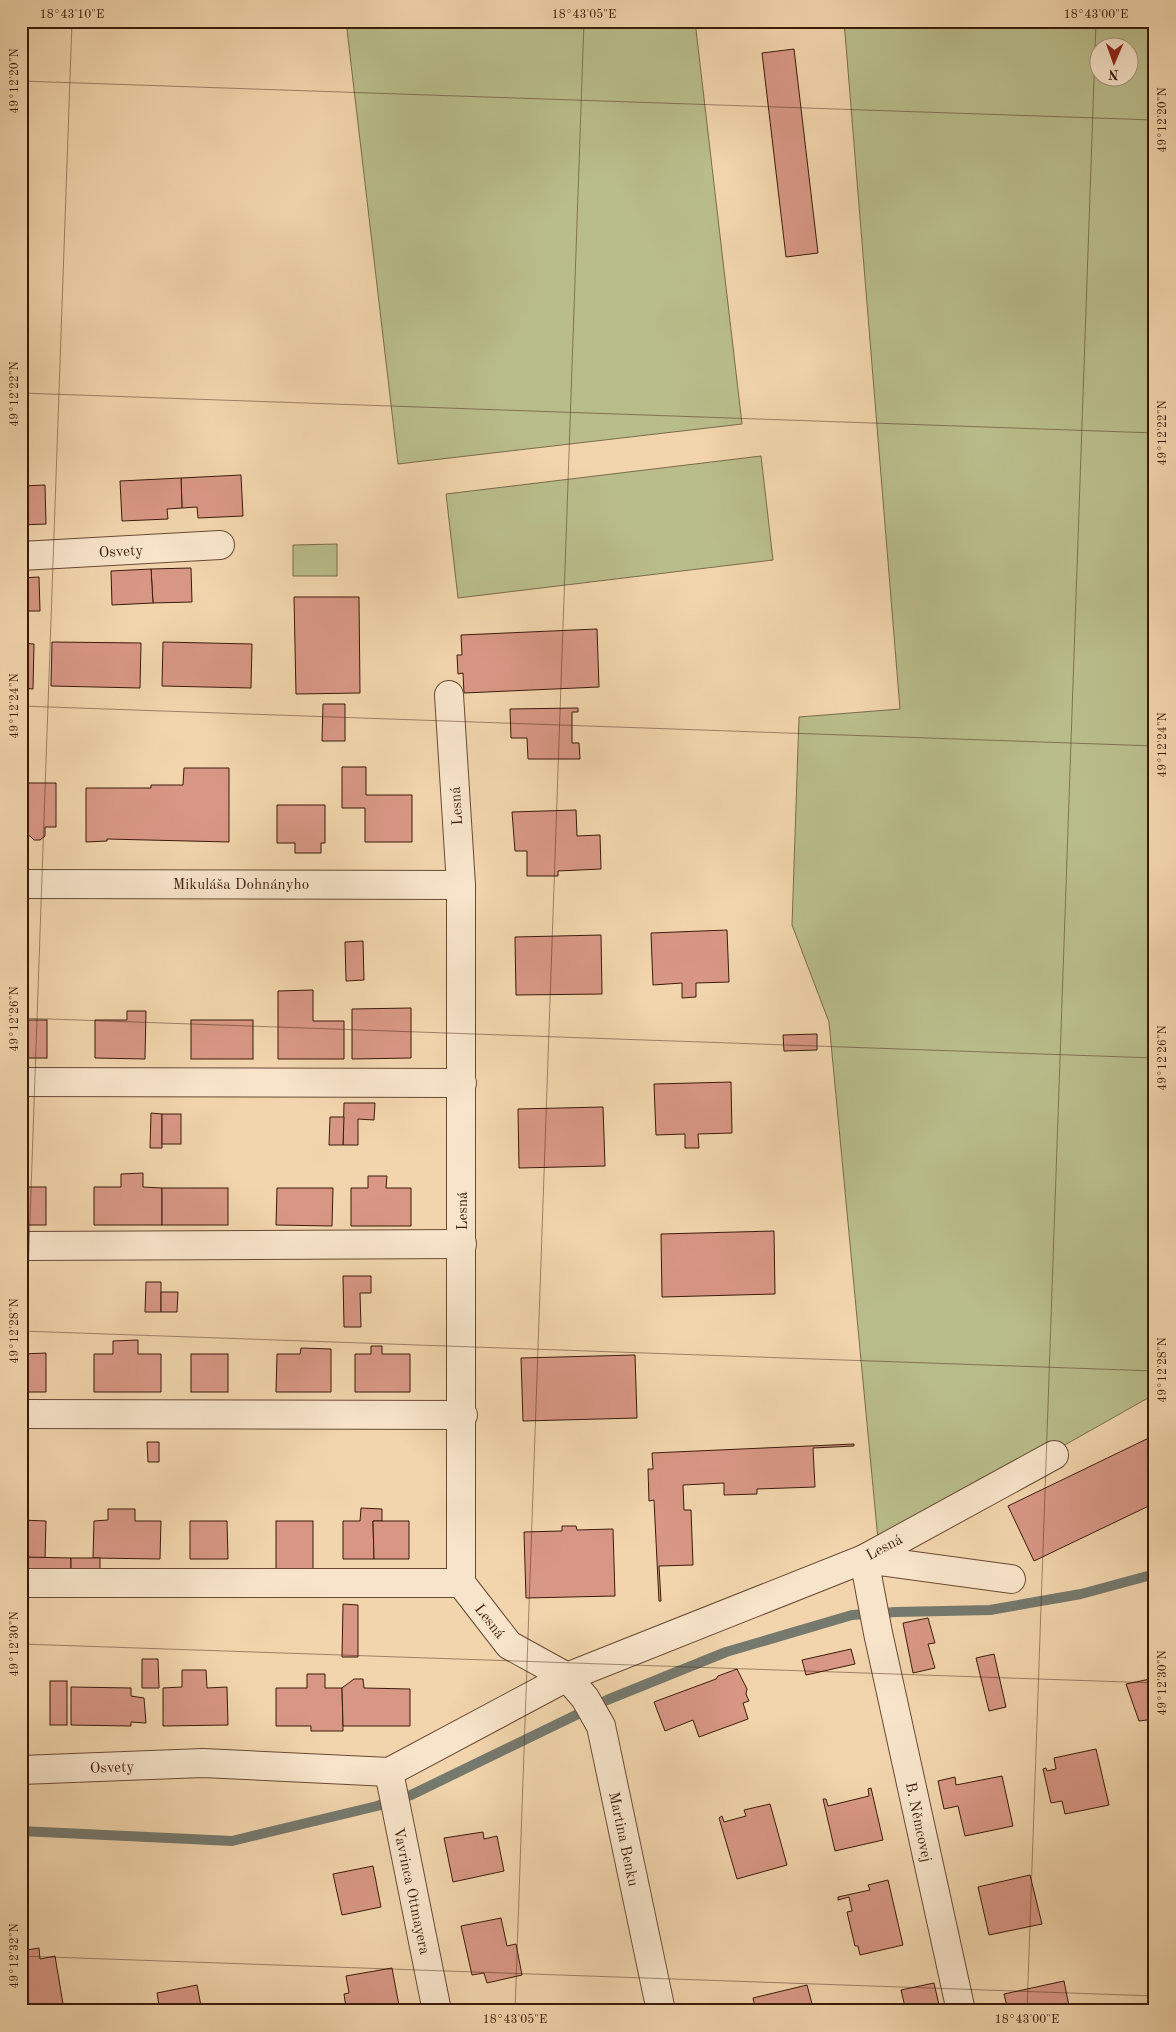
<svg xmlns="http://www.w3.org/2000/svg" width="1176" height="2032" font-family="'Old Standard TT',serif">
	<style>
		.green { fill: #b9bd8b; stroke: #7a6c4a; fill-rule: evenodd }
		.lines { fill: none; stroke-linecap: round; stroke-linejoin: round }
		.stream { stroke: #75796e; stroke-width: 10 }
		.building { fill: #d89785; stroke: #3b1b0a }
		.minor-casing { stroke: #694a33; stroke-width: 30 }
		.minor { stroke: #f7e4ca; stroke-width: 28 }
		.ticks { fill: none; stroke: #3b1b0a; stroke-width: 1; stroke-opacity: 0.45 }
		.labels { text-anchor: middle; stroke-width: 4; stroke-linejoin: round; paint-order: stroke }
		.street-label { font-size: 15px; fill: #3b1b0a; stroke: #f7e4ca }
		.neatline { fill: none; stroke: #3b1b0a; stroke-width: 2 }
		.ticks-label { font-size: 12px; text-anchor: middle; fill: #3b1b0a }
	</style>
	<rect width="100%" height="100%" fill="#f2d5ad"/>
	<filter id="stains"><feTurbulence type="fractalNoise" baseFrequency=".004" numOctaves="4"/><feColorMatrix values="0 0 0 0 .2 0 0 0 0 .09 0 0 0 0 .02 0 0 0 .5 -.17"/></filter>
	<radialGradient id="worn" r=".72"><stop offset=".6" stop-color="#630" stop-opacity="0"/><stop offset="1" stop-color="#630" stop-opacity=".3"/></radialGradient>
	<g class="green">
		<polygon points="346,21 695,21 742,424 398,464"/>
		<path d="M844 21H1155V1394L879 1550 829 1022 792 925 799 717 900 709ZM1098 48H1128V78H1098Z"/>
		<polygon points="761,456 773,560 458,598 446,494"/>
		<polygon points="337,544 337,576 293,576 293,545"/>
	</g>
	<g class="lines">
		<polyline class="stream" points="21,1831 232,1841 377,1806 411,1795 607,1700 726,1652 852,1615 896,1612 990,1610 1081,1594 1155,1574"/>
	</g>
	<g class="building">
		<polygon points="794,49 818,253 786,257 762,53"/>
		<polygon points="241,475 243,516 198,518 197,507 182,508 181,478"/>
		<polygon points="181,478 182,508 167,509 168,519 122,521 120,481"/>
		<polygon points="45,485 46,524 21,525 21,486"/>
		<polygon points="191,568 192,602 153,603 151,569"/>
		<polygon points="151,569 153,603 112,605 111,571"/>
		<polygon points="39,577 40,611 21,611 21,578"/>
		<polygon points="294,597 359,597 360,693 296,694"/>
		<polygon points="597,629 599,687 464,693 463,673 458,674 457,655 462,655 461,635"/>
		<polygon points="52,642 141,643 140,688 51,686"/>
		<polygon points="163,642 252,644 251,688 162,686"/>
		<polygon points="21,643 34,644 33,689 21,688"/>
		<polygon points="323,704 345,704 345,741 322,741"/>
		<polygon points="578,708 578,712 572,712 572,743 579,743 580,759 528,759 527,738 511,738 510,709"/>
		<polygon points="342,767 366,767 366,795 412,795 412,842 365,842 365,808 342,808"/>
		<polygon points="184,768 229,768 229,842 107,839 107,841 86,842 86,788 151,788 151,785 183,785"/>
		<polygon points="21,783 56,783 56,827 45,827 45,836 40,840 34,840 30,836 21,836"/>
		<polygon points="277,805 325,805 325,843 321,843 321,853 295,853 295,843 277,843"/>
		<polygon points="576,810 577,836 600,835 601,869 558,871 558,876 527,876 527,851 515,851 512,812"/>
		<polygon points="727,930 729,982 696,983 696,997 682,998 682,983 653,985 651,933"/>
		<polygon points="601,935 602,994 516,995 515,937"/>
		<polygon points="363,941 364,980 346,981 345,942"/>
		<polygon points="313,990 313,1021 344,1021 344,1059 278,1059 278,991"/>
		<polygon points="411,1008 411,1058 352,1059 352,1009"/>
		<polygon points="127,1011 146,1011 145,1059 95,1058 95,1020 127,1020"/>
		<rect x="21" y="1020" width="26" height="38"/>
		<rect x="191" y="1020" width="62" height="39"/>
		<polygon points="817,1034 817,1050 784,1051 783,1035"/>
		<polygon points="731,1082 732,1133 698,1134 699,1148 685,1148 685,1134 656,1135 654,1084"/>
		<polygon points="344,1103 375,1103 374,1120 358,1119 358,1145 343,1145"/>
		<polygon points="603,1107 605,1166 519,1168 518,1109"/>
		<polygon points="151,1113 162,1114 162,1148 150,1148"/>
		<rect x="162" y="1114" width="19" height="30"/>
		<polygon points="330,1117 344,1117 343,1145 329,1145"/>
		<polygon points="143,1173 143,1187 162,1188 162,1225 94,1225 94,1187 121,1187 121,1174"/>
		<polygon points="368,1176 387,1176 386,1188 411,1188 411,1226 351,1226 351,1188 368,1188"/>
		<rect x="21" y="1187" width="25" height="38"/>
		<rect x="162" y="1188" width="66" height="37"/>
		<polygon points="277,1188 333,1188 332,1226 276,1225"/>
		<polygon points="774,1231 775,1294 662,1297 661,1234"/>
		<polygon points="343,1276 371,1276 371,1293 360,1293 361,1327 344,1327"/>
		<polygon points="146,1282 161,1282 161,1312 145,1312"/>
		<polygon points="161,1292 178,1292 177,1312 161,1312"/>
		<polygon points="138,1340 138,1354 161,1354 161,1392 94,1392 94,1354 113,1354 113,1341"/>
		<polygon points="371,1346 382,1346 382,1354 410,1354 410,1392 355,1392 355,1354 371,1354"/>
		<polygon points="301,1348 331,1349 331,1392 276,1392 277,1354 300,1354"/>
		<polygon points="46,1353 46,1392 21,1392 21,1354"/>
		<rect x="191" y="1354" width="37" height="38"/>
		<polygon points="635,1355 637,1418 523,1421 521,1358"/>
		<polygon points="1155,1435 1155,1503 1034,1561 1008,1506"/>
		<polygon points="147,1442 159,1442 159,1462 148,1462"/>
		<polygon points="854,1444 854,1446 813,1448 815,1487 757,1489 757,1494 724,1495 724,1483 683,1485 684,1510 691,1510 693,1565 659,1566 661,1601 659,1601 654,1500 649,1501 648,1469 653,1469 652,1453"/>
		<polygon points="361,1508 382,1509 382,1521 373,1521 374,1559 343,1559 343,1521 360,1521"/>
		<polygon points="108,1509 135,1509 135,1521 161,1521 160,1559 93,1558 94,1521 108,1520"/>
		<polygon points="21,1520 46,1521 45,1558 21,1557"/>
		<polygon points="190,1521 227,1521 228,1559 190,1559"/>
		<rect x="276" y="1521" width="37" height="53"/>
		<polygon points="373,1521 409,1521 409,1559 374,1559"/>
		<polygon points="562,1526 576,1526 577,1530 613,1529 615,1596 526,1598 524,1532 562,1531"/>
		<polygon points="23,1557 71,1558 71,1574 23,1573"/>
		<rect x="71" y="1558" width="29" height="16"/>
		<polygon points="343,1604 358,1605 358,1657 342,1657"/>
		<polygon points="928,1618 935,1643 928,1644 935,1668 913,1673 903,1623"/>
		<polygon points="851,1649 855,1664 806,1675 802,1660"/>
		<polygon points="994,1654 1006,1707 989,1711 976,1658"/>
		<polygon points="142,1659 158,1659 159,1688 142,1688"/>
		<polygon points="737,1669 747,1689 746,1694 749,1701 743,1703 748,1719 699,1737 693,1720 665,1731 654,1702 716,1679 718,1676"/>
		<polygon points="182,1670 206,1670 207,1688 227,1687 228,1725 163,1726 163,1688 182,1687"/>
		<polygon points="307,1674 325,1674 325,1688 342,1688 343,1731 311,1731 311,1726 276,1726 276,1688 307,1688"/>
		<polygon points="1155,1678 1155,1719 1139,1721 1126,1684"/>
		<polygon points="354,1679 363,1679 364,1688 410,1689 410,1726 343,1726 342,1688"/>
		<rect x="50" y="1681" width="17" height="44"/>
		<polygon points="71,1687 131,1688 131,1696 144,1698 146,1723 131,1722 131,1726 71,1725"/>
		<polygon points="1096,1749 1109,1805 1065,1814 1062,1801 1051,1803 1043,1769 1046,1768 1047,1771 1056,1769 1054,1758"/>
		<polygon points="1002,1776 1013,1826 965,1836 958,1806 944,1809 938,1781 955,1777 956,1785"/>
		<polygon points="871,1788 883,1840 835,1851 823,1799 826,1799 828,1806 869,1796 868,1789"/>
		<polygon points="770,1804 787,1865 737,1879 719,1818 722,1816 724,1822 746,1816 744,1810"/>
		<polygon points="483,1832 484,1839 497,1836 504,1871 453,1882 444,1838"/>
		<polygon points="373,1866 381,1907 342,1915 333,1874"/>
		<polygon points="1030,1875 1042,1924 989,1935 978,1887"/>
		<polygon points="888,1880 903,1945 860,1955 858,1946 855,1946 847,1912 852,1911 849,1897 838,1900 838,1897 870,1890 868,1885"/>
		<polygon points="501,1918 507,1946 516,1944 522,1975 487,1983 484,1973 472,1975 461,1926"/>
		<polygon points="39,1948 40,1959 55,1956 63,2004 21,2011 21,1951"/>
		<polygon points="392,1968 400,2011 352,2011 352,2007 346,2008 344,1994 349,1993 346,1976"/>
		<polygon points="1064,1981 1069,2006 1055,2009 1056,2011 1008,2011 1004,1994"/>
		<polygon points="934,1983 939,2005 906,2011 901,1990"/>
		<polygon points="197,1985 201,2006 178,2011 160,2011 157,1993"/>
		<polygon points="807,1985 814,2011 756,2011 753,1998"/>
	</g>
	<g class="lines">
		<defs>
			<g id="minor">
				<polyline points="21,556 220,545"/>
				<polyline points="449,695 461,885 461,1583 509,1645 567,1677 585,1698 601,1726 661,2011"/>
				<polyline points="21,884 461,885"/>
				<polyline points="21,1082 462,1083"/>
				<polyline points="21,1246 462,1244"/>
				<polyline points="21,1414 463,1415"/>
				<polyline points="21,1583 461,1583"/>
				<polyline points="21,1770 203,1763 389,1772 567,1677 864,1559 1054,1455"/>
				<polyline points="389,1772 437,2011"/>
				<polyline points="961,2011 878,1633 864,1559 1011,1579"/>
			</g>
		</defs>
		<use href="#minor" class="minor-casing"/>
		<use href="#minor" class="minor"/>
	</g>
	<path class="ticks" d="M21 81 1155 120M21 393 1155 433M21 706 1155 746M21 1018 1155 1058M21 1331 1155 1371M21 1476 72 21M21 1644 1155 1683M21 1956 1155 1996M515 2011 584 21M1027 2011 1096 21"/>
	<g class="labels">
		<g class="street-label">
			<text transform="translate(121 551) rotate(-3)" y="5">Osvety</text>
			<text transform="translate(456 806) rotate(-94)" y="5">Lesná</text>
			<text x="241" y="889">Mikuláša Dohnányho</text>
			<text transform="translate(462 1211) rotate(-90)" y="5">Lesná</text>
			<text transform="translate(884 1547) rotate(-28)" y="5">Lesná</text>
			<text transform="translate(490 1621) rotate(52)" y="5">Lesná</text>
			<text transform="translate(112 1767) rotate(-2)" y="5">Osvety</text>
			<text transform="translate(919 1822) rotate(78)" y="5">B. Němcovej</text>
			<text transform="translate(624 1839) rotate(78)" y="5">Martina Benku</text>
			<text transform="translate(412 1891) rotate(78)" y="5">Vavrinca Ottmayera</text>
		</g>
	</g>
	<rect width="1176" height="2032" fill="none" stroke="#f2d5ad" stroke-width="55"/>
	<g transform="translate(1114 62) rotate(182)"><circle r="24" fill="#f7e4ca" stroke="#ac947d"/>
	<path d="M0-4L9 19L0 12L-9 19Z" fill="#8f2418"/>
	<text y="-8" font-size="14" font-weight="bold" text-anchor="middle" fill="#3b1b0a">N</text>
	</g>
	<rect x="28" y="28" width="1120" height="1976" class="neatline"/>
	<g class="ticks-label">
		<text x="72" y="18">18°43'10"E</text>
		<text x="584" y="18">18°43'05"E</text>
		<text x="1096" y="18">18°43'00"E</text>
		<text transform="translate(14 81) rotate(-90)" y="4">49°12'20"N</text>
		<text transform="translate(1162 120) rotate(-90)" y="4">49°12'20"N</text>
		<text transform="translate(14 394) rotate(-90)" y="4">49°12'22"N</text>
		<text transform="translate(1162 433) rotate(-90)" y="4">49°12'22"N</text>
		<text transform="translate(14 706) rotate(-90)" y="4">49°12'24"N</text>
		<text transform="translate(1162 745) rotate(-90)" y="4">49°12'24"N</text>
		<text transform="translate(14 1019) rotate(-90)" y="4">49°12'26"N</text>
		<text transform="translate(1162 1058) rotate(-90)" y="4">49°12'26"N</text>
		<text transform="translate(14 1331) rotate(-90)" y="4">49°12'28"N</text>
		<text transform="translate(1162 1370) rotate(-90)" y="4">49°12'28"N</text>
		<text transform="translate(14 1644) rotate(-90)" y="4">49°12'30"N</text>
		<text transform="translate(1162 1683) rotate(-90)" y="4">49°12'30"N</text>
		<text transform="translate(14 1956) rotate(-90)" y="4">49°12'32"N</text>
		<text x="515" y="2023">18°43'05"E</text>
		<text x="1027" y="2023">18°43'00"E</text>
	</g>
	<rect width="100%" height="100%" filter="url(#stains)"/>
	<rect width="100%" height="100%" fill="url(#worn)"/>
</svg>
